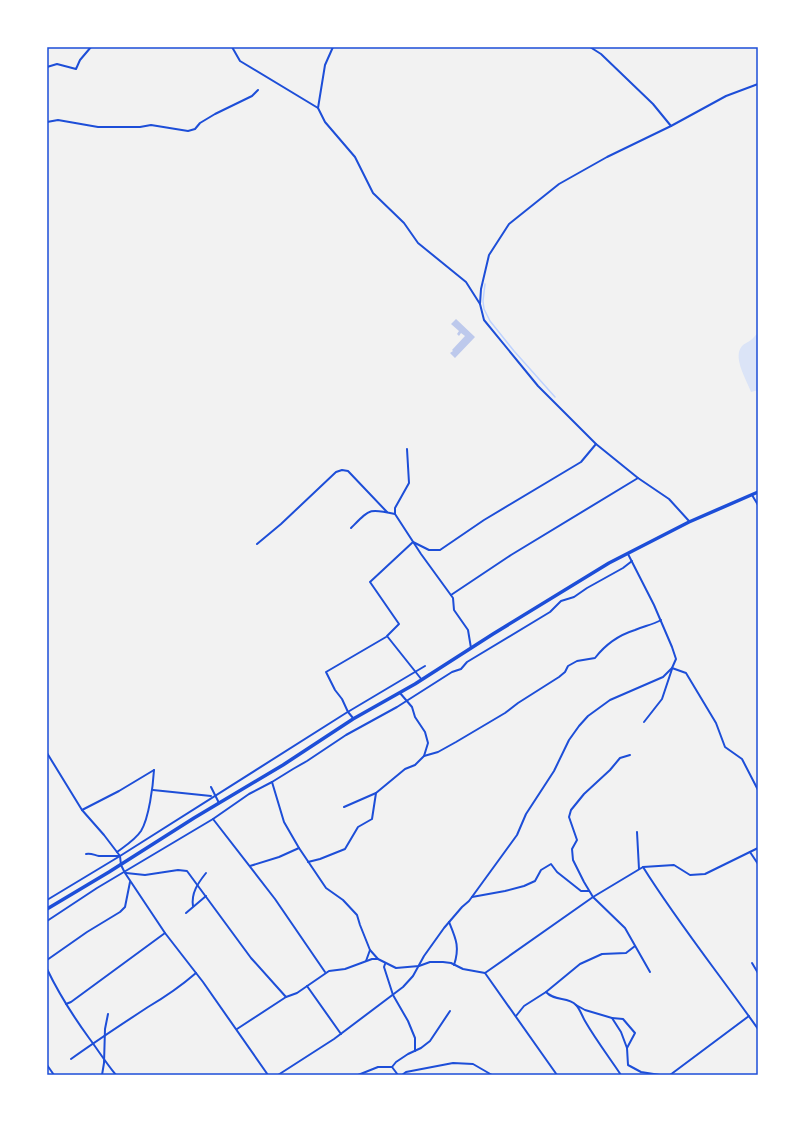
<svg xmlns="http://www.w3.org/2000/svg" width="805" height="1122" font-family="'Zilla Slab',serif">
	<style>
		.green { fill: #dbe4f7 }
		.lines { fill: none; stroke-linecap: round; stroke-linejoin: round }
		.stream { stroke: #bfd3fe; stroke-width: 1.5 }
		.building { fill: #bdc9ec }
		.minor { stroke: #1d4ed8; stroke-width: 2 }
		.trunk { stroke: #1d4ed8; stroke-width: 3.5 }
		.neatline { fill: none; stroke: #1d4ed8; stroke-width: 1.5 }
	</style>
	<rect width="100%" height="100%" fill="#f2f2f2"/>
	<path class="green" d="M758 333V390L751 392C747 380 731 356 743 345 745 343 749 342 751 340 754 338 755 335 758 333Z"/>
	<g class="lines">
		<polyline class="stream" points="485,284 483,301 484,309 490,321 514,351 555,397"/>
	</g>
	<polygon class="building" points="456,319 475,337 455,358 450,353 453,351 452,350 465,336 461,333 459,336 457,334 459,331 451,324"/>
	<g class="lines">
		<g class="minor">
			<polyline points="232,47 240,61 318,108"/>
			<polyline points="333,47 325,65 318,108 325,122 355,157 373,193 404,223 418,243 466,282 480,304"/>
			<polyline points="590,47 601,54 653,104 671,126"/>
			<polyline points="47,67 57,64 76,69 80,60 91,47"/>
			<polyline points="47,122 58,120 98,127 140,127 151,125 188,131 195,129 200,123 215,114 252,96 258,90"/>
			<polyline points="407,449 409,483 395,508 395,514 421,554 453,598 454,610 468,630 471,648"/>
			<polyline points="752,495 758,505"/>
			<polyline points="689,521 669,499 638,478 596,444 538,386 484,320 480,304 481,289 489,255 509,224 559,184 607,157 671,126 726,96 758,84"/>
			<path d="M351 528C370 509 369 508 395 514"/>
			<polyline points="257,544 281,524 336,472 342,470 348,471 387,512"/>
			<polyline points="628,554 654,605 672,647 676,659 672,668 686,673 716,723 725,747 742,759 758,790"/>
			<polyline points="451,595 511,555 638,478"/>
			<polyline points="422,680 387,636 399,624 370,582 413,542 429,550 440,550 484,520 581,462 596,444"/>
			<polyline points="353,718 348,712 342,699 335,690 326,672 386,637"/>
			<polyline points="644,722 662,699 672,669"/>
			<polyline points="47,753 82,810 104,835 120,856 121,865 125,873 165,933 203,982 268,1075"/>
			<polyline points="630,755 620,758 610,770 584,794 571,810 569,817 577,840 572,849 573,860 584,882 593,897 625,928 650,972"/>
			<path d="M424 756 438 752 456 742 505 713 518 703 559 677 565 672 568 666 577 661 595 658C605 645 619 635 635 630 644 626 652 625 661 620"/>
			<polyline points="272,782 284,822 299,848 326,888 343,900 357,915 360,925 370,950 366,961"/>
			<polyline points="211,787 219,803"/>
			<polyline points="153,790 211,796"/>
			<polyline points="344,807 376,793"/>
			<polyline points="82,810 119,791 154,770"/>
			<polyline points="213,819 275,899 325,972"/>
			<polyline points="637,832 639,869"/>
			<path d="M117 852C125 846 135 840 141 831 149 818 153 786 154 770"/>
			<polyline points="750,852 758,864"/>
			<path d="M86 854C91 853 94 855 99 856 106 856 113 856 120 856"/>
			<polyline points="308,862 320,859 345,849 358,827 372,819 376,793 405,769 415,765 424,756 428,743 425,732 415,717 412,707 400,693"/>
			<polyline points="250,866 279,857 299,848"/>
			<path d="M643 867C678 923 720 975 758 1029"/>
			<polyline points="126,873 145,875 178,870 187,871 251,958 286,997"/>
			<polyline points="472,897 505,891 524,886 535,881 541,870 551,864 557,872 581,891 589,891"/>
			<polyline points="47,900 120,856 346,713 425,666"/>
			<path d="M193 906C191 893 198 883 206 873"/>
			<polyline points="186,913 206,896"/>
			<polyline points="47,921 97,888 213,819 249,794 272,782 293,769 307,761 346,735 397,707 452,672 461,669 467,662 550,612 561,601 574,597 587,588 623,568 632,561"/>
			<path d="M449 922C456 939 460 947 454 965"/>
			<polyline points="370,950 378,959"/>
			<polyline points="47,960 87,932 120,912 125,907 130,882"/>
			<polyline points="752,963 758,973"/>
			<polyline points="385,964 384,967 393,995 408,1021 415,1038 415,1051"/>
			<path d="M47 969C59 994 73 1016 89 1038 98 1050 106 1063 116 1075"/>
			<polyline points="485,973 593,897 643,867 674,865 690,875 705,874 758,848"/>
			<polyline points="307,986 341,1034"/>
			<path d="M546 992C555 1002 568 996 576 1005 580 1009 582 1016 585 1021 596 1040 609 1057 621 1075"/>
			<polyline points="66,1004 71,1002 165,933"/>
			<polyline points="576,1005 585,1010 612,1018 621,1032 627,1048 628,1065 641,1072 660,1075"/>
			<polyline points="516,1016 524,1006 546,992 580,964 602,954 626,953 635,946"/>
			<polyline points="612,1018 623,1019 635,1033 627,1048"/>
			<polyline points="237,1029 286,997 297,993 329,971 345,969 372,959 378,959 396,968 419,966 430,962 443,962 451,963 463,969 485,973 557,1075"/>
			<path d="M71 1059C96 1041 122 1024 148 1007 165 997 181 986 196 973"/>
			<polyline points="47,1065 54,1075"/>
			<polyline points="392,1067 396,1062 408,1054 421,1048 430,1041 450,1011"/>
			<polyline points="102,1075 104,1063 105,1029 108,1014"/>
			<polyline points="278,1075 334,1039 403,987 413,976 424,956 444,928 462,907 469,901 517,835 526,814 554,771 569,740 579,726 588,716 610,700 663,677 672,668"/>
			<polyline points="358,1075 378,1067 392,1067 398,1075"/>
			<polyline points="402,1075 406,1072 453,1063 473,1064 492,1075"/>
			<polyline points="670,1075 749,1016"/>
		</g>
		<polyline class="trunk" points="47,909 109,872 194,818 283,765 353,719 415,684 493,634 609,563 689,522 758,492"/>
	</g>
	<rect width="805" height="1122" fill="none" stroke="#ffffff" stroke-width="96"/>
	<rect x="48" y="48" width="709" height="1026" class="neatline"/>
</svg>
